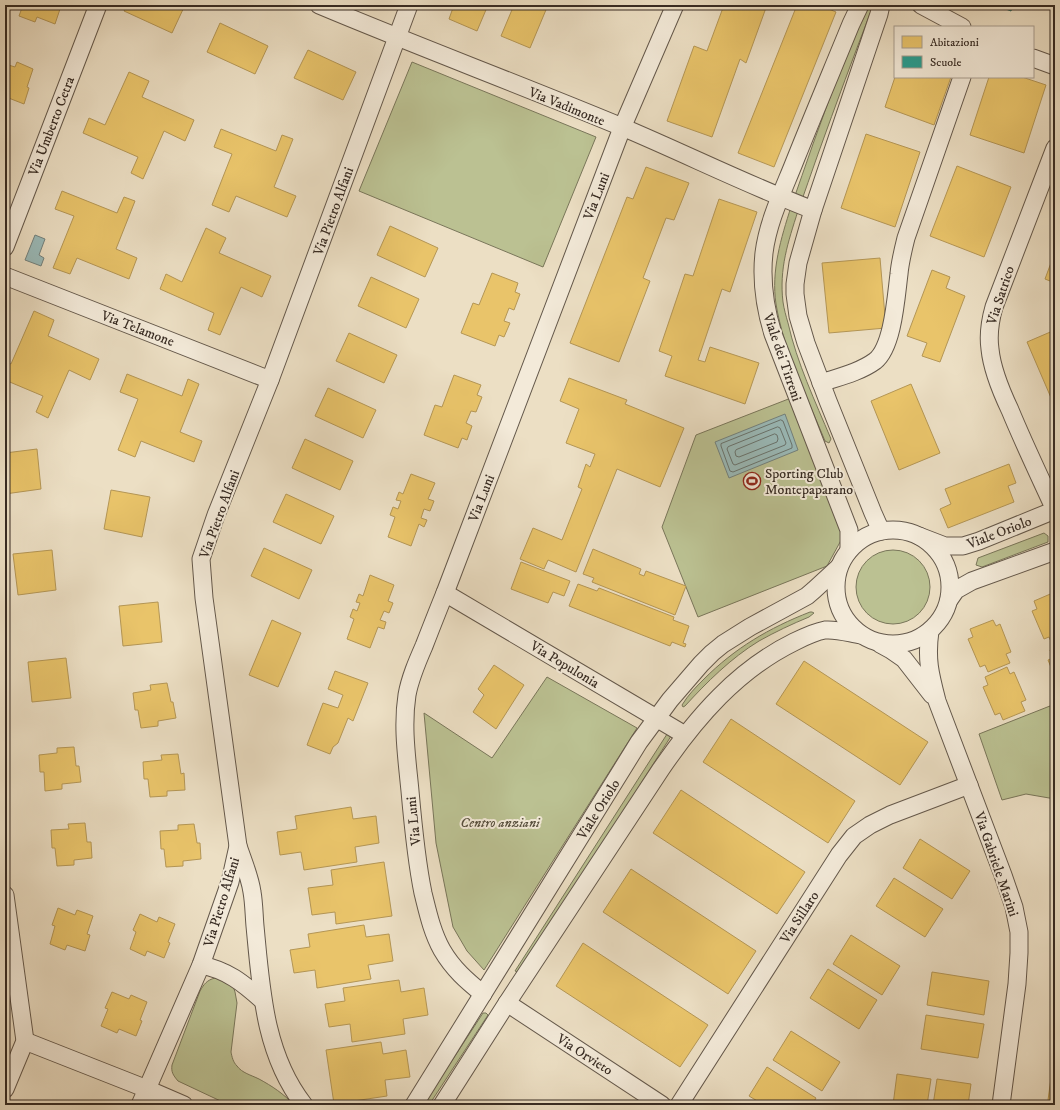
<svg xmlns="http://www.w3.org/2000/svg" width="1060" height="1110" font-family="'IM FELL DW Pica',serif">
	<style>
		.green { fill: #bbc192; stroke: #79765a }
		.water { fill: #9abbba; stroke: #72817e }
		.homes { fill: #e9c46a; stroke: #b49655 }
		.schools { fill: #2a9d8f; stroke: #2e7b6f }
		.lines { fill: none; stroke-linecap: round; stroke-linejoin: round }
		.shore { stroke: #68736e; stroke-width: 1 }
		.street-casing { stroke: #64584b; stroke-width: 19 }
		.street { stroke: #f3ead9; stroke-width: 17 }
		.labels { text-anchor: middle; stroke-width: 4; stroke-linejoin: round; paint-order: stroke }
		.street-label { font-size: 14px; fill: #372b23; stroke: #f3ead9 }
		.poi-label { font-size: 14px; fill: #372b23; stroke: #f3ead9; text-anchor: start }
		.park-label { font-size: 14px; font-style: italic; fill: #58503f; stroke: #f3ead9 }
	</style>
	<rect width="100%" height="100%" fill="#ecdfc4"/>
	<filter id="stains"><feTurbulence type="fractalNoise" baseFrequency=".005" numOctaves="4"/><feColorMatrix values="0 0 0 0 .2 0 0 0 0 .09 0 0 0 0 .02 0 0 0 .5 -.17"/></filter>
	<radialGradient id="worn" r=".72"><stop offset=".6" stop-color="#630" stop-opacity="0"/><stop offset="1" stop-color="#630" stop-opacity=".3"/></radialGradient>
	<g class="green">
		<path d="M865 5H872L873 6C854 55 836 104 818 154 811 173 805 192 798 211 788 242 779 269 783 302 784 309 786 316 788 323 797 363 815 401 831 439L829 443 825 441C807 397 784 352 776 304 771 271 781 238 791 207 798 186 806 165 813 144 830 97 847 51 865 5Z"/>
		<polygon points="412,62 596,137 543,267 359,191"/>
		<polygon points="791,398 845,533 827,566 698,617 662,527 696,435"/>
		<polygon points="1044,533 1048,536 1048,542 982,567 976,565 978,558"/>
		<circle cx="893" cy="587" r="37"/>
		<path d="M810 612H812L814 613 809 617C792 624 775 632 759 641 731 658 707 682 685 706L683 707 682 705C688 695 696 687 704 679 735 648 769 628 810 612Z"/>
		<polygon points="547,677 637,728 484,970 467,951 453,927 436,843 424,713 492,758"/>
		<polygon points="1055,704 1055,799 1026,794 1002,800 979,734"/>
		<polygon points="669,731 673,733 520,973 515,971"/>
		<path d="M215 978H221L233 986 235 992 237 1003 231 1052C232 1057 233 1062 237 1066 242 1073 251 1075 259 1079 272 1086 284 1094 294 1105H229L178 1081C173 1075 171 1072 172 1065L200 991C204 984 207 980 215 978Z"/>
		<polygon points="483,1013 486,1013 488,1015 429,1105 423,1105"/>
	</g>
	<g class="water">
		<polygon points="35,235 45,239 39,255 44,258 41,266 25,260"/>
		<polygon points="785,414 798,450 729,478 715,442"/>
	</g>
	<g class="homes">
		<polygon points="23,5 58,5 57,8 60,9 55,24 37,17 35,22 19,16"/>
		<polygon points="127,5 185,5 172,33 124,11"/>
		<polygon points="454,5 488,5 477,31 449,19"/>
		<polygon points="514,5 548,5 530,48 501,36"/>
		<polygon points="724,5 767,5 746,63 740,59 712,137 667,121 694,46 707,51"/>
		<polygon points="797,5 819,5 836,12 774,167 738,153"/>
		<polygon points="220,23 268,46 255,74 207,52"/>
		<polygon points="308,50 356,72 343,100 294,78"/>
		<polygon points="17,62 33,69 27,87 29,88 24,104 6,97 5,100 5,64 15,67"/>
		<polygon points="129,72 149,81 142,97 194,120 185,141 164,131 143,179 131,173 138,157 83,133 89,118 105,125"/>
		<polygon points="895,77 951,77 934,125 885,107"/>
		<polygon points="989,77 1022,77 1046,85 1024,153 970,135"/>
		<polygon points="221,129 276,151 282,135 293,139 274,187 296,196 287,217 236,196 229,212 212,205 232,154 214,147"/>
		<polygon points="866,134 920,152 895,227 841,208"/>
		<polygon points="957,166 1011,187 984,257 930,236"/>
		<polygon points="646,167 689,183 674,220 666,218 643,278 650,281 619,362 570,343 627,197 633,199"/>
		<polygon points="62,191 117,213 124,197 135,201 116,249 137,258 129,279 77,258 70,274 53,268 74,216 55,209"/>
		<polygon points="719,199 757,212 730,292 722,289 698,360 705,362 710,347 759,363 745,404 665,376 672,356 659,351 685,274 693,276"/>
		<polygon points="390,226 438,248 425,277 377,255"/>
		<polygon points="206,228 226,238 219,253 271,276 262,297 241,287 220,335 208,330 214,313 160,289 166,274 182,282"/>
		<polygon points="1055,252 1055,283 1045,279"/>
		<polygon points="880,258 886,328 829,333 822,263"/>
		<polygon points="932,270 950,277 946,288 965,296 940,362 922,356 927,343 907,336"/>
		<polygon points="492,273 518,283 515,292 520,294 514,310 509,308 504,321 510,323 504,337 499,335 495,346 461,333 473,303 479,305"/>
		<polygon points="371,277 419,299 406,328 358,306"/>
		<polygon points="34,311 54,320 48,336 99,359 90,380 69,370 48,418 36,412 43,396 5,380 5,362 11,364"/>
		<polygon points="1055,330 1055,407 1027,342"/>
		<polygon points="349,333 397,355 384,383 336,361"/>
		<polygon points="127,374 182,396 188,379 199,384 180,432 202,441 194,462 141,441 135,457 118,450 138,399 120,392"/>
		<polygon points="454,375 481,385 477,395 482,397 476,412 471,411 466,423 472,426 467,440 462,438 458,448 424,435 435,405 442,407"/>
		<polygon points="569,378 627,400 625,404 684,428 660,487 617,469 576,572 548,560 544,569 520,559 533,528 562,540 582,489 578,487 586,464 590,467 595,454 566,443 579,409 560,401"/>
		<polygon points="911,384 940,453 899,470 871,401"/>
		<polygon points="328,388 376,410 363,438 315,416"/>
		<polygon points="305,439 353,461 340,490 292,468"/>
		<polygon points="37,449 41,489 5,494 5,453"/>
		<polygon points="1009,464 1016,483 1008,486 1014,502 948,528 940,509 951,504 945,489"/>
		<polygon points="411,474 435,483 428,499 434,501 430,511 424,509 421,518 427,520 424,527 419,524 411,546 388,537 395,517 390,515 393,507 398,509 401,501 396,500 399,492 403,494"/>
		<polygon points="111,490 150,497 142,537 104,529"/>
		<polygon points="286,494 334,516 321,544 273,522"/>
		<polygon points="264,548 312,570 299,599 251,576"/>
		<polygon points="593,549 641,569 639,574 644,576 646,571 686,586 675,615 592,582 594,578 583,574"/>
		<polygon points="52,550 56,590 18,595 13,554"/>
		<polygon points="521,562 570,581 564,596 553,592 548,603 511,589"/>
		<polygon points="370,575 394,585 388,601 393,603 389,613 384,611 380,620 386,622 384,629 378,627 370,648 347,639 354,619 350,617 353,609 357,611 360,603 356,602 359,594 363,596"/>
		<polygon points="578,584 597,591 599,588 674,617 673,620 689,626 683,643 686,644 685,647 672,642 670,646 569,606"/>
		<polygon points="1055,592 1055,643 1052,644 1049,637 1044,639 1032,611 1037,609 1034,601"/>
		<polygon points="158,602 162,642 123,646 119,606"/>
		<polygon points="272,620 301,633 278,687 249,675"/>
		<polygon points="993,620 996,626 1000,624 1011,652 1006,654 1010,663 988,672 985,665 980,667 968,639 973,637 970,629"/>
		<polygon points="1055,648 1055,677 1048,660 1053,658 1050,650"/>
		<polygon points="66,658 71,698 32,702 28,662"/>
		<polygon points="804,661 928,742 900,785 776,704"/>
		<polygon points="494,665 524,685 496,729 473,712 484,695 478,689"/>
		<polygon points="1007,667 1010,674 1014,672 1026,700 1021,702 1025,711 1003,720 1000,713 995,715 983,687 988,685 985,677"/>
		<polygon points="335,671 368,683 353,721 348,718 338,743 333,747 330,754 307,745 323,703 338,708 343,695 328,689"/>
		<polygon points="167,683 171,702 173,702 176,718 158,721 158,726 141,728 138,710 135,710 133,693 151,690 150,685"/>
		<polygon points="731,719 855,801 828,843 703,762"/>
		<polygon points="74,747 76,766 79,766 81,782 62,784 62,789 45,791 44,772 40,772 39,755 57,753 57,748"/>
		<polygon points="178,754 181,774 184,773 185,790 167,791 167,796 150,797 148,779 144,779 143,762 162,760 161,755"/>
		<polygon points="681,790 805,872 777,914 653,833"/>
		<polygon points="351,807 353,819 376,816 379,843 355,847 357,862 304,870 301,852 280,855 277,832 297,829 295,816"/>
		<polygon points="85,823 87,842 91,842 92,858 74,860 74,865 57,866 55,848 52,848 51,830 69,829 68,824"/>
		<polygon points="194,824 197,843 200,843 201,859 183,861 183,866 166,867 164,849 161,849 160,831 178,830 178,825"/>
		<polygon points="920,839 970,871 952,899 903,868"/>
		<polygon points="384,862 392,916 336,924 335,912 312,915 308,888 333,885 331,870"/>
		<polygon points="631,869 756,951 728,994 603,912"/>
		<polygon points="894,878 943,909 925,937 876,906"/>
		<polygon points="58,908 75,915 77,910 93,916 87,934 90,935 85,951 67,945 65,950 50,944 55,926 52,925"/>
		<polygon points="140,914 157,922 159,917 175,924 168,942 170,943 164,958 147,951 145,956 130,949 136,932 133,930"/>
		<polygon points="364,925 366,937 389,934 393,961 368,965 371,979 317,988 315,970 294,973 290,950 310,947 308,934"/>
		<polygon points="851,935 900,966 882,995 833,964"/>
		<polygon points="583,943 708,1025 680,1067 556,986"/>
		<polygon points="828,969 877,1000 859,1029 810,998"/>
		<polygon points="932,972 989,981 984,1015 927,1005"/>
		<polygon points="399,980 401,992 424,988 428,1015 403,1019 405,1034 352,1042 350,1024 329,1027 325,1004 345,1001 343,988"/>
		<polygon points="112,992 129,999 131,995 147,1002 140,1020 142,1021 136,1036 119,1029 117,1033 101,1026 108,1009 105,1008"/>
		<polygon points="926,1015 984,1024 978,1058 921,1049"/>
		<polygon points="791,1031 840,1062 822,1091 773,1060"/>
		<polygon points="381,1042 383,1054 406,1050 410,1077 385,1080 387,1096 334,1104 326,1050"/>
		<polygon points="767,1067 816,1098 812,1105 764,1105 749,1096"/>
		<polygon points="1052,1071 1055,1071 1055,1105 1052,1105 1053,1101 1048,1100"/>
		<polygon points="897,1074 931,1079 927,1105 893,1105"/>
		<polygon points="937,1079 971,1084 968,1105 933,1105"/>
	</g>
	<polygon class="schools" points="995,5 1013,5 1011,11"/>
	<g class="lines">
		<g class="shore">
			<polygon points="781,420 783,421 792,445 792,448 733,472 730,471 721,446 721,444"/>
			<polygon points="778,427 780,428 786,443 785,445 735,465 733,464 727,449 728,447"/>
			<polygon points="775,434 777,435 778,439 777,442 739,457 736,456 735,452 736,450"/>
		</g>
		<defs>
			<g id="street">
				<path d="M319 5C419 47 521 85 622 127 686 154 748 185 813 210"/>
				<polyline points="881,5 879,14 813,210 798,263 795,284 795,294 798,316 806,343 828,401 873,513 881,531"/>
				<polyline points="921,5 962,27"/>
				<polyline points="1033,58 1055,66"/>
				<polyline points="5,247 98,5"/>
				<polyline points="5,276 270,380"/>
				<path d="M821 383C839 377 860 372 875 361 893 347 896 297 899 274 900 262 903 250 906 238L962 77"/>
				<circle cx="893" cy="587" r="57"/>
				<path d="M919 536 945 546H963L979 541 1055 510C1040 477 1024 444 1010 410 1001 391 992 370 990 349 988 335 990 321 994 307L1055 148"/>
				<path d="M849 550V530L773 334C765 308 761 280 764 253 768 220 784 189 796 158 814 113 833 68 851 24L860 5"/>
				<polyline points="445,593 685,735"/>
				<polyline points="949,600 956,590 972,581 1055,551"/>
				<path d="M930 631C926 659 930 674 937 701L1003 875 1014 907 1019 932V953L1017 984 1001 1105"/>
				<polyline points="880,644 891,650 904,659 932,695"/>
				<path d="M238 846C243 861 250 877 252 892 254 903 254 915 255 926 261 988 264 1054 304 1105"/>
				<polyline points="5,895 25,1041 5,1089"/>
				<path d="M201 965C227 970 243 983 262 1000"/>
				<path d="M483 994C467 981 453 969 442 950 432 932 428 913 423 893 416 859 413 825 410 791 407 759 402 727 407 695 410 678 417 662 424 646 431 628 438 610 445 593L622 128 675 5"/>
				<polyline points="507,1003 662,1105"/>
				<polyline points="25,1041 147,1089 184,1105"/>
				<polyline points="140,1105 201,965 230,882 238,846 204,598 201,559 216,515 270,380 409,5"/>
				<polyline points="414,1105 639,742 670,700 701,664 712,653 723,644 750,627 807,596 814,590 839,567"/>
				<path d="M442 1105 507 1003 661 769C696 718 737 670 794 642 804 637 814 632 825 630 837 629 849 633 861 635"/>
				<polyline points="679,1105 839,855 854,836 870,825 890,815 969,785"/>
			</g>
		</defs>
		<use href="#street" class="street-casing"/>
		<use href="#street" class="street"/>
	</g>
	<defs>
		<symbol id="stadium-ring" viewBox="-11 -11 22 22"><circle r="9.5" fill="#f3ead9" stroke="#8f2418" stroke-width="1.5"/><path d="M0-5a6.5 5 0 1 0 0 10a6.5 5 0 1 0 0-10ZM-3.5-1.8h7v3.6h-7Z" fill="#8f2418"/></symbol>
	</defs>
	<g fill-rule="evenodd">
		<use href="#stadium-ring" x="742" y="471" width="20" height="20"/>
	</g>
	<g class="labels">
		<g class="street-label">
			<text transform="translate(567 106) rotate(22)" y="5">Via Vadimonte</text>
			<text transform="translate(51 126) rotate(-69)" y="5">Via Umberto Cetra</text>
			<text transform="translate(596 196) rotate(-69)" y="5">Via Luni</text>
			<text transform="translate(333 211) rotate(-70)" y="5">Via Pietro Alfani</text>
			<text transform="translate(1000 295) rotate(-72)" y="5">Via Satrico</text>
			<text transform="translate(138 328) rotate(21)" y="5">Via Telamone</text>
			<text transform="translate(783 357) rotate(71)" y="5">Viale dei Tirreni</text>
			<text transform="translate(481 498) rotate(-69)" y="5">Via Luni</text>
			<text transform="translate(219 514) rotate(-70)" y="5">Via Pietro Alfani</text>
			<text transform="translate(999 532) rotate(-21)" y="5">Viale Oriolo</text>
			<text transform="translate(565 664) rotate(31)" y="5">Via Populonia</text>
			<text transform="translate(598 809) rotate(-58)" y="5">Viale Oriolo</text>
			<text transform="translate(413 821) rotate(-96)" y="5">Via Luni</text>
			<text transform="translate(997 864) rotate(71)" y="5">Via Gabriele Marini</text>
			<text transform="translate(221 902) rotate(-73)" y="5">Via Pietro Alfani</text>
			<text transform="translate(799 917) rotate(-57)" y="5">Via Sillaro</text>
			<text transform="translate(585 1054) rotate(33)" y="5">Via Orvieto</text>
		</g>
		<g class="poi-label">
			<text x="765" y="478">Sporting Club<tspan x="765" dy="16">Montepaparano</tspan></text>
		</g>
		<g class="park-label">
			<text x="500" y="827">Centro anziani</text>
		</g>
	</g>
	<rect width="1060" height="1110" fill="none" stroke="#ecdfc4" stroke-width="20"/>
	<rect x="6" y="6" width="1048" height="1098" fill="none" stroke="#372b23" stroke-width="2"/>
	<rect x="10" y="10" width="1040" height="1090" fill="none" stroke="#372b23"/>
	<rect x="894" y="26" width="140" height="52" fill="#f3ead9" stroke="#a89e90"/>
	<rect x="902" y="36" width="20" height="12" fill="#e9c46a" stroke="#a89e90"/>
	<text x="930" y="46" font-size="12" fill="#372b23">Abitazioni</text>
	<rect x="902" y="56" width="20" height="12" fill="#2a9d8f" stroke="#a89e90"/>
	<text x="930" y="66" font-size="12" fill="#372b23">Scuole</text>
	<rect width="100%" height="100%" filter="url(#stains)"/>
	<rect width="100%" height="100%" fill="url(#worn)"/>
</svg>
